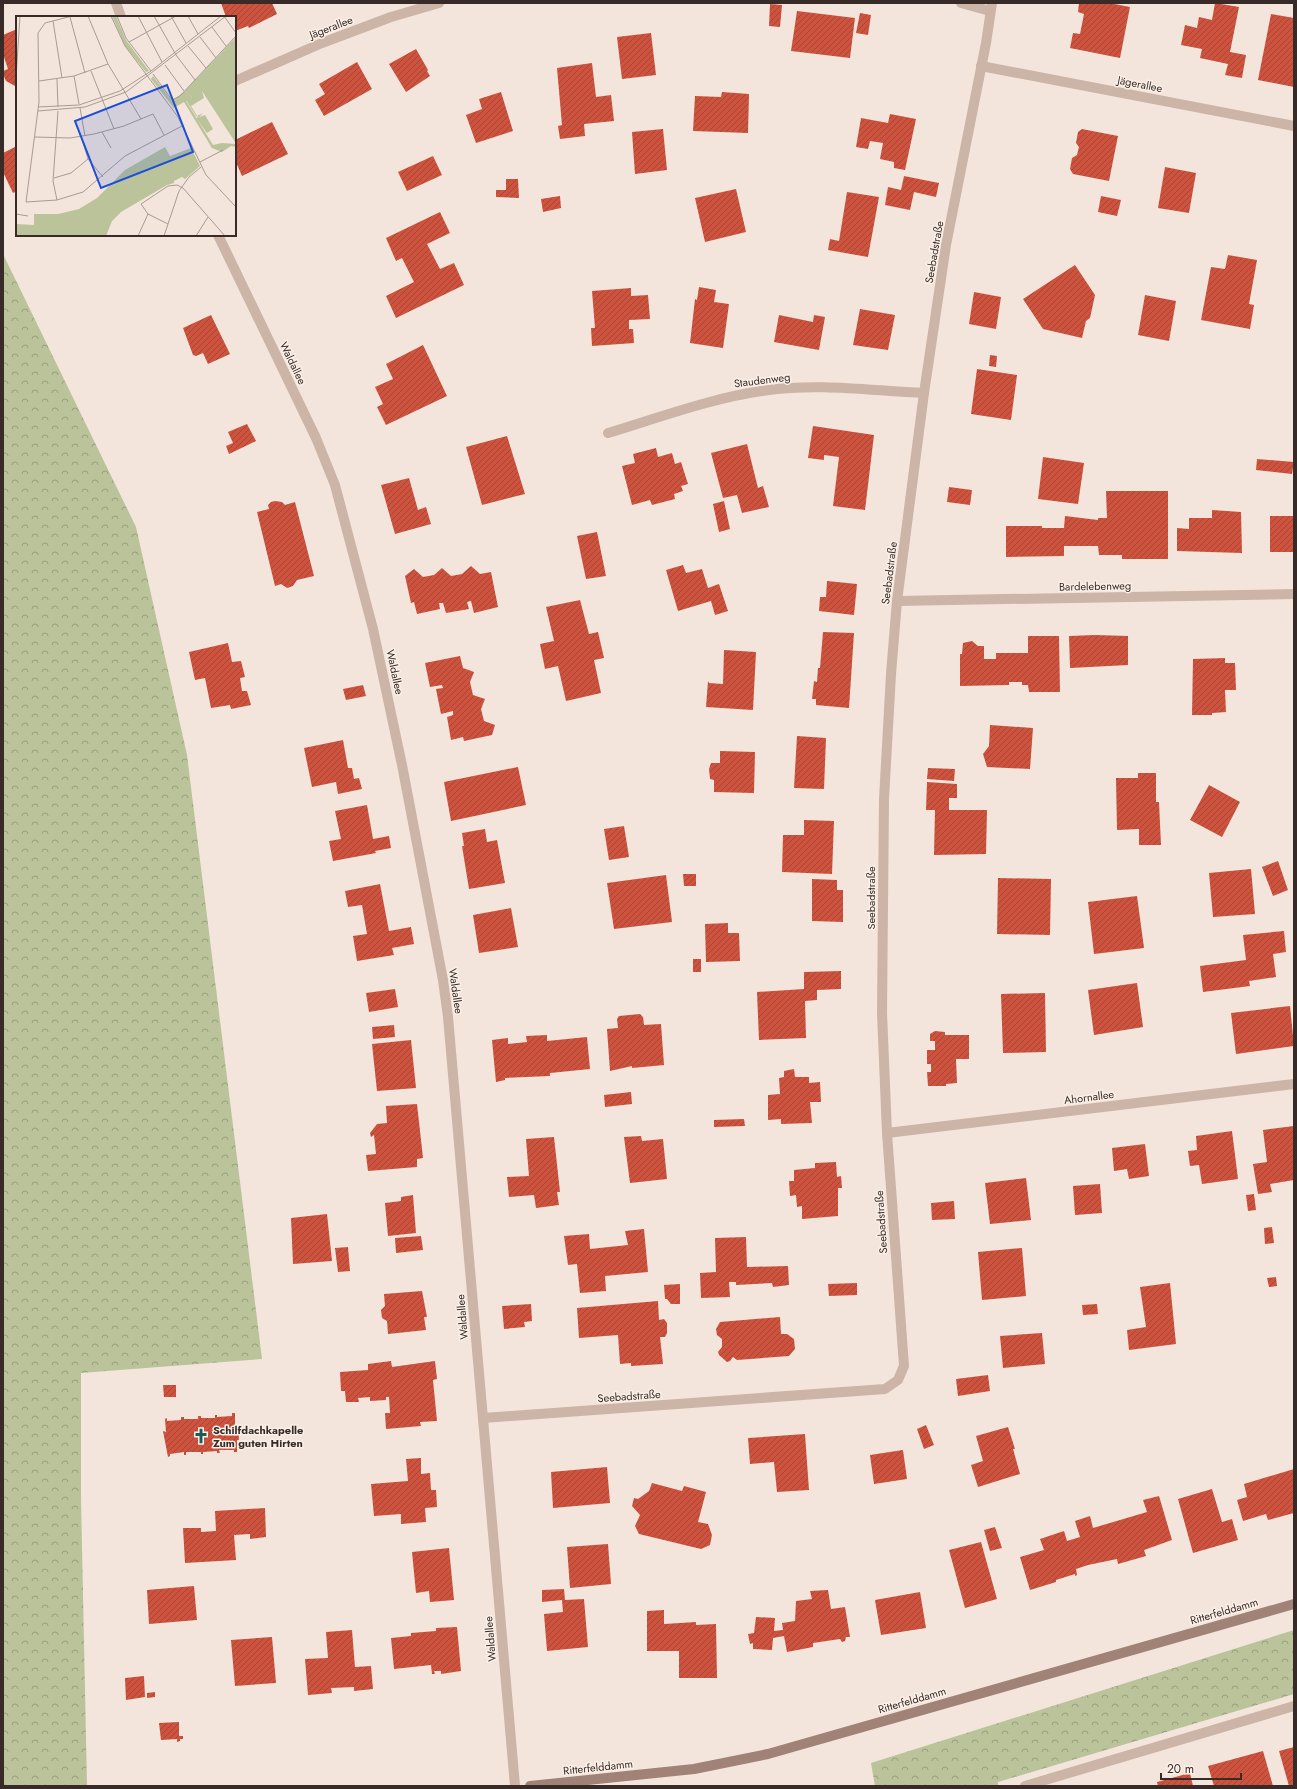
<svg xmlns="http://www.w3.org/2000/svg" width="1297" height="1789" font-family="Jost,sans-serif">
	<style>
		.park { fill: url(#park-crowns) }
		.building { fill: url(#building-hatch) }
		.lines { fill: none; stroke-linecap: round; stroke-linejoin: round }
		.street { stroke: #ccb4a6; stroke-width: 10 }
		.secondary { stroke: #a08277; stroke-width: 10 }
		.labels { text-anchor: middle; stroke-width: 3; stroke-linejoin: round; paint-order: stroke }
		.street-label { font-size: 11px; fill: #382b27; stroke: #fbf0e7 }
		.poi-label { font-size: 11px; font-weight: bold; fill: #382b27; stroke: #fbf0e7; text-anchor: start }
		.inset-road { fill: none; stroke: #a89b93; stroke-width: 1 }
		.view { fill: #1d4ed8; fill-opacity: 0.15; stroke: #1d4ed8; stroke-width: 2 }
		.inset-edge { fill: none; stroke: #382b27; stroke-width: 2 }
	</style>
	<defs>
		<pattern id="park-crowns" width="20" height="18" patternUnits="userSpaceOnUse"><rect width="20" height="18" fill="#bac39a"/><path d="M2 6a3 3 0 1 1 6 0M12 15a3 3 0 1 1 6 0" fill="none" stroke="#989f7e"/></pattern>
		<pattern id="building-hatch" width="6" height="6" patternUnits="userSpaceOnUse"><rect width="6" height="6" fill="#ce533e"/><path d="M-1 1l2-2M0 6l6-6M5 7l2-2" fill="none" stroke="#a84534"/></pattern>
	</defs>
	<rect width="100%" height="100%" fill="#f3e5db"/>
	<g class="park">
		<polygon points="3,254 136,527 187,755 262,1359 81,1373 81,1499 87,1786 3,1786"/>
		<polygon points="1294,1630 1294,1694 998,1782 998,1786 875,1786 871,1763"/>
	</g>
	<g class="building">
		<polygon points="221,3 272,3 277,14 249,28 248,26 235,31 235,17 226,17"/>
		<polygon points="1079,3 1109,3 1130,7 1120,58 1070,48 1073,33 1080,34 1084,14 1078,12"/>
		<polygon points="1215,3 1239,7 1230,52 1246,55 1242,78 1225,75 1228,64 1200,58 1202,49 1181,45 1185,25 1197,28 1199,17 1212,20"/>
		<polygon points="770,4 782,5 780,27 769,26"/>
		<polygon points="797,11 855,18 850,58 791,51"/>
		<polygon points="860,13 871,15 868,35 856,33"/>
		<polygon points="1271,14 1294,18 1294,87 1258,80"/>
		<polygon points="17,29 17,86 15,86 6,81 3,74 3,71 8,69 3,54 3,35"/>
		<polygon points="651,33 656,75 622,79 617,37"/>
		<polygon points="416,49 428,70 427,71 430,76 406,92 389,64"/>
		<polygon points="357,62 372,89 324,116 315,100 325,94 319,84"/>
		<polygon points="592,63 596,97 611,95 614,121 584,124 585,136 560,139 558,126 562,125 557,68"/>
		<polygon points="501,92 513,131 476,143 466,115 482,109 479,99"/>
		<polygon points="722,92 749,94 748,133 693,131 695,96 721,97"/>
		<polygon points="890,114 916,119 905,170 894,168 894,162 880,159 883,143 870,141 868,149 856,147 861,118 888,123"/>
		<polygon points="272,122 288,154 242,176 235,160 235,140"/>
		<polygon points="663,129 667,170 635,174 632,132"/>
		<polygon points="1082,129 1118,136 1109,181 1073,174 1070,169 1072,158 1077,155 1079,147 1076,143 1078,132"/>
		<polygon points="17,146 17,191 13,193 3,172 3,153"/>
		<polygon points="433,156 442,175 407,191 398,172"/>
		<polygon points="1165,167 1196,173 1189,213 1158,208"/>
		<polygon points="904,176 939,183 936,197 914,192 910,210 885,205 888,187 901,190"/>
		<polygon points="506,179 518,179 519,198 496,197 496,190 506,190"/>
		<polygon points="736,189 746,232 705,242 695,198"/>
		<polygon points="847,192 879,197 868,257 828,250 830,239 839,241"/>
		<polygon points="560,196 561,208 543,212 541,199"/>
		<polygon points="1101,196 1121,200 1117,216 1098,212"/>
		<polygon points="440,212 450,233 427,244 440,269 454,263 464,285 396,318 386,296 414,282 402,258 396,261 386,238"/>
		<polygon points="1228,255 1257,260 1249,304 1254,305 1250,329 1201,320 1211,267 1225,269"/>
		<polygon points="1075,265 1095,295 1090,318 1086,321 1082,338 1043,329 1023,299"/>
		<polygon points="699,287 716,290 714,302 729,304 723,348 690,343 695,299 697,300"/>
		<polygon points="631,288 631,296 648,295 650,319 629,320 629,329 633,329 634,343 592,346 591,328 595,328 592,291"/>
		<polygon points="974,292 1001,297 996,329 969,324"/>
		<polygon points="1145,295 1176,301 1169,341 1138,335"/>
		<polygon points="860,309 895,315 888,350 853,345"/>
		<polygon points="211,315 230,354 208,364 203,353 196,356 193,355 183,328"/>
		<polygon points="779,315 813,322 814,315 825,317 819,350 774,342"/>
		<polygon points="423,345 447,396 386,425 377,407 383,404 375,387 393,379 386,364"/>
		<polygon points="990,355 997,356 996,367 989,366"/>
		<polygon points="977,369 1017,375 1011,420 971,414"/>
		<polygon points="247,424 256,441 229,454 226,446 233,443 228,432"/>
		<polygon points="813,426 874,435 865,510 833,506 839,457 824,455 824,460 808,458"/>
		<polygon points="507,436 525,494 482,505 466,447"/>
		<polygon points="747,444 758,488 763,486 769,507 742,513 737,495 723,498 711,453"/>
		<polygon points="656,448 658,457 672,453 675,464 681,462 688,484 681,486 683,491 674,494 675,499 652,505 650,500 632,505 622,466 635,463 633,454"/>
		<polygon points="1043,457 1084,463 1078,504 1038,499"/>
		<polygon points="1257,459 1294,462 1292,474 1256,470"/>
		<polygon points="409,478 418,510 426,507 431,524 395,534 381,485"/>
		<polygon points="949,487 972,490 970,505 947,502"/>
		<polygon points="1106,491 1168,491 1168,559 1122,559 1122,555 1099,555 1098,546 1064,546 1064,556 1006,557 1006,526 1042,526 1042,528 1064,528 1065,516 1098,520 1098,518 1107,518"/>
		<polygon points="275,501 282,502 285,505 295,502 314,576 297,580 293,586 287,588 281,584 275,586 257,512 269,509 268,505 271,502"/>
		<polygon points="724,501 730,529 719,532 713,504"/>
		<polygon points="1212,510 1241,512 1242,553 1177,551 1177,528 1189,529 1189,518 1212,518"/>
		<rect x="1270" y="516" width="24" height="36"/>
		<polygon points="597,532 606,576 586,579 577,536"/>
		<polygon points="683,565 686,573 702,569 708,588 719,584 728,611 715,615 711,601 678,611 666,570"/>
		<polygon points="471,566 480,574 491,572 498,607 474,613 471,601 467,602 469,609 446,613 443,603 439,603 440,609 417,614 414,602 411,603 405,576 414,569 423,577 434,575 442,568 451,576 462,574"/>
		<polygon points="827,581 857,584 854,615 819,611 820,597 826,597"/>
		<polygon points="580,600 589,634 598,632 604,658 594,660 601,693 566,701 558,666 545,669 540,644 554,641 546,607"/>
		<polygon points="823,632 854,633 849,708 816,705 816,699 812,699 814,681 817,682 818,668 820,668"/>
		<polygon points="1095,635 1128,636 1128,665 1070,668 1069,636"/>
		<polygon points="1028,636 1059,636 1060,692 1029,692 1028,685 1022,685 1022,682 1009,682 1009,685 960,686 960,654 962,654 963,643 972,641 978,646 984,646 984,659 996,659 996,653 1028,653"/>
		<polygon points="228,643 232,662 241,661 245,677 240,678 242,691 247,691 251,705 231,709 230,705 211,708 205,678 195,680 189,652"/>
		<polygon points="724,650 756,652 753,710 706,707 708,681 709,683 723,684"/>
		<polygon points="460,656 463,668 474,672 470,682 473,695 485,699 481,709 484,721 495,725 492,735 464,741 463,737 451,740 447,717 453,715 453,711 441,714 436,689 443,688 442,685 430,687 425,663"/>
		<polygon points="1225,658 1225,663 1235,663 1236,690 1225,690 1226,712 1212,713 1212,715 1192,715 1193,659"/>
		<polygon points="363,685 366,696 346,700 343,689"/>
		<polygon points="990,725 1033,728 1030,769 987,767 983,754 989,746"/>
		<polygon points="797,736 826,738 824,789 794,788"/>
		<polygon points="343,740 348,768 352,768 354,779 359,778 362,789 338,794 336,782 312,787 304,748"/>
		<polygon points="720,751 755,752 754,793 714,792 714,780 710,779 709,769 711,763 720,763"/>
		<polygon points="518,767 526,805 451,821 444,782"/>
		<polygon points="928,768 955,769 954,781 927,779"/>
		<polygon points="1138,773 1156,773 1156,802 1159,802 1161,845 1139,845 1139,829 1117,830 1116,778 1138,778"/>
		<polygon points="927,782 957,784 957,798 949,798 949,810 987,810 986,854 934,855 935,810 926,810"/>
		<polygon points="1209,785 1240,802 1222,837 1190,820"/>
		<polygon points="367,805 373,839 389,836 391,848 375,851 376,853 333,861 329,841 341,839 335,811"/>
		<polygon points="804,820 834,821 832,874 782,872 783,835 804,835"/>
		<polygon points="624,826 629,857 609,860 604,829"/>
		<polygon points="485,829 487,842 497,840 505,883 469,889 462,846 464,846 462,833"/>
		<polygon points="1278,861 1288,890 1273,896 1262,867"/>
		<polygon points="1251,869 1255,914 1213,917 1209,873"/>
		<polygon points="683,874 696,874 696,886 684,886"/>
		<polygon points="666,875 672,922 614,929 607,883"/>
		<polygon points="998,878 1051,879 1050,935 997,934"/>
		<polygon points="812,879 837,880 837,890 843,890 843,922 812,921"/>
		<polygon points="380,884 389,931 411,927 414,944 392,948 394,955 357,961 353,936 367,934 362,905 348,907 345,891"/>
		<polygon points="1137,896 1144,948 1094,954 1088,902"/>
		<polygon points="511,908 518,947 479,953 473,915"/>
		<polygon points="728,923 728,933 739,933 740,961 706,962 705,924"/>
		<polygon points="1284,931 1286,952 1273,954 1276,977 1249,981 1250,986 1203,992 1200,966 1246,960 1243,935"/>
		<rect x="693" y="959" width="8" height="13"/>
		<polygon points="841,971 841,989 817,990 817,1000 805,1001 806,1038 759,1040 757,992 804,989 804,972"/>
		<polygon points="1137,983 1143,1027 1094,1035 1088,990"/>
		<polygon points="395,989 398,1007 369,1012 366,993"/>
		<polygon points="1045,993 1046,1052 1003,1053 1001,994"/>
		<polygon points="1290,1006 1294,1046 1236,1054 1231,1013"/>
		<polygon points="640,1014 643,1017 644,1025 661,1024 664,1065 632,1068 632,1066 610,1071 607,1029 618,1028 617,1019 619,1016"/>
		<polygon points="394,1025 395,1037 373,1039 372,1027"/>
		<polygon points="935,1031 945,1032 945,1035 969,1035 969,1059 956,1059 957,1083 946,1084 946,1086 928,1086 927,1072 931,1072 931,1064 927,1064 927,1050 935,1050 935,1041 930,1041 930,1034"/>
		<polygon points="547,1035 547,1041 587,1037 590,1069 550,1073 550,1076 505,1078 505,1080 496,1082 492,1040 508,1038 508,1044 527,1042 526,1036"/>
		<polygon points="411,1040 416,1088 377,1091 372,1044"/>
		<polygon points="794,1069 795,1077 809,1077 809,1083 820,1082 821,1102 810,1102 812,1123 781,1124 781,1119 768,1120 768,1095 780,1094 779,1078 784,1077 784,1071"/>
		<polygon points="631,1092 632,1104 605,1107 604,1095"/>
		<polygon points="417,1104 423,1158 417,1159 417,1167 368,1171 366,1155 376,1154 374,1135 371,1137 370,1133 377,1124 387,1123 386,1106"/>
		<polygon points="744,1119 745,1126 714,1127 714,1120"/>
		<polygon points="1294,1126 1294,1180 1270,1184 1272,1192 1258,1194 1253,1164 1267,1162 1263,1130"/>
		<polygon points="1232,1131 1238,1179 1202,1184 1199,1165 1190,1166 1188,1151 1197,1150 1196,1136"/>
		<polygon points="641,1136 642,1141 663,1139 667,1179 630,1183 624,1137"/>
		<polygon points="554,1137 560,1192 557,1192 559,1205 536,1208 534,1195 509,1197 507,1177 529,1176 526,1139"/>
		<polygon points="1145,1144 1149,1176 1129,1179 1127,1169 1114,1171 1112,1148"/>
		<polygon points="836,1162 837,1177 841,1176 842,1188 838,1188 838,1216 802,1219 802,1206 797,1207 796,1195 790,1196 789,1181 794,1181 794,1170 815,1168 815,1163"/>
		<polygon points="1026,1178 1031,1220 990,1224 985,1183"/>
		<polygon points="1100,1184 1102,1213 1075,1215 1073,1186"/>
		<polygon points="1254,1194 1256,1210 1248,1211 1246,1195"/>
		<polygon points="413,1195 416,1233 388,1236 385,1203 401,1201 401,1197"/>
		<polygon points="954,1201 955,1219 932,1220 931,1203"/>
		<polygon points="327,1214 332,1261 293,1264 291,1218"/>
		<polygon points="1272,1227 1274,1243 1265,1244 1264,1228"/>
		<polygon points="644,1229 648,1272 605,1276 606,1291 580,1293 577,1264 568,1265 564,1236 589,1234 590,1249 628,1245 625,1231"/>
		<polygon points="421,1236 423,1250 396,1253 395,1238"/>
		<polygon points="746,1237 747,1267 788,1266 789,1285 773,1287 772,1283 736,1285 736,1282 729,1282 730,1297 701,1298 700,1273 716,1272 715,1238"/>
		<polygon points="348,1247 350,1271 338,1272 335,1248"/>
		<polygon points="1022,1248 1026,1296 982,1300 978,1252"/>
		<polygon points="1276,1277 1277,1286 1269,1287 1267,1278"/>
		<polygon points="857,1283 857,1295 829,1296 828,1284"/>
		<polygon points="1170,1283 1176,1344 1129,1350 1127,1330 1146,1327 1140,1287"/>
		<polygon points="680,1284 680,1304 671,1304 667,1299 665,1299 664,1285"/>
		<polygon points="422,1291 427,1317 424,1317 426,1330 388,1334 387,1321 382,1318 381,1310 385,1306 384,1294"/>
		<polygon points="658,1301 659,1320 664,1319 667,1323 667,1333 665,1337 660,1337 663,1364 631,1366 631,1363 620,1364 618,1335 579,1338 577,1308"/>
		<polygon points="531,1304 532,1321 524,1322 525,1327 504,1329 502,1306"/>
		<polygon points="1097,1304 1098,1314 1083,1315 1082,1305"/>
		<polygon points="780,1317 781,1334 787,1334 794,1339 795,1349 789,1356 737,1360 733,1357 730,1361 727,1362 719,1355 718,1352 722,1347 722,1339 717,1335 716,1329 720,1322"/>
		<polygon points="1042,1333 1045,1364 1003,1368 1000,1336"/>
		<polygon points="391,1361 392,1367 435,1361 437,1379 433,1380 437,1421 420,1422 421,1426 386,1429 385,1413 390,1413 389,1397 386,1397 386,1400 370,1401 370,1397 358,1398 359,1402 346,1402 345,1391 341,1391 340,1372 368,1370 368,1364"/>
		<polygon points="988,1375 990,1391 958,1396 956,1379"/>
		<polygon points="163,1385 176,1385 176,1397 164,1397"/>
		<polygon points="232,1413 235,1413 235,1425 238,1425 239,1440 237,1440 237,1452 234,1452 234,1450 219,1450 220,1453 217,1453 217,1451 203,1452 203,1454 201,1454 201,1452 186,1452 186,1455 184,1455 184,1452 170,1454 170,1456 168,1457 163,1431 166,1432 165,1419 167,1418 167,1421 181,1420 181,1417 184,1417 184,1419 198,1419 198,1416 201,1416 201,1418 215,1418 215,1415 217,1415 217,1417 232,1416"/>
		<polygon points="926,1425 934,1445 924,1449 917,1429"/>
		<polygon points="1008,1427 1015,1449 1013,1449 1020,1474 978,1487 971,1465 983,1461 976,1436"/>
		<polygon points="805,1434 809,1490 777,1492 774,1462 750,1464 748,1438"/>
		<polygon points="903,1450 907,1479 874,1484 870,1455"/>
		<polygon points="421,1458 421,1474 430,1473 431,1490 436,1490 437,1507 425,1508 426,1522 401,1524 401,1514 374,1516 371,1484 408,1481 406,1459"/>
		<polygon points="607,1467 610,1503 553,1508 551,1472"/>
		<polygon points="1294,1469 1294,1513 1268,1520 1266,1514 1243,1521 1237,1500 1247,1497 1244,1484"/>
		<polygon points="652,1483 682,1491 684,1486 706,1492 698,1522 708,1524 712,1535 710,1545 701,1549 639,1534 635,1526 640,1515 632,1506 634,1498 638,1499 649,1491"/>
		<polygon points="1212,1489 1222,1522 1232,1519 1238,1540 1193,1553 1178,1499"/>
		<polygon points="1159,1496 1172,1540 1144,1550 1146,1556 1118,1564 1117,1559 1088,1565 1076,1569 1077,1575 1075,1576 1075,1574 1056,1580 1056,1582 1030,1590 1020,1557 1044,1550 1040,1539 1064,1531 1067,1541 1080,1537 1075,1521 1090,1516 1093,1528 1147,1512 1143,1500"/>
		<polygon points="265,1508 266,1537 250,1539 250,1534 234,1535 236,1560 185,1563 183,1528 201,1528 201,1532 216,1531 215,1511"/>
		<polygon points="995,1527 1002,1548 990,1551 984,1530"/>
		<polygon points="981,1542 997,1599 965,1608 949,1550"/>
		<polygon points="608,1544 611,1584 570,1588 567,1547"/>
		<polygon points="449,1548 454,1600 430,1602 429,1591 416,1593 412,1552"/>
		<polygon points="194,1586 197,1620 149,1624 147,1590"/>
		<polygon points="564,1589 565,1600 584,1599 588,1647 547,1651 544,1614 563,1612 562,1600 542,1602 542,1590"/>
		<polygon points="828,1590 831,1609 845,1607 850,1637 846,1637 845,1641 842,1642 840,1639 813,1643 813,1647 787,1652 784,1636 773,1638 772,1650 753,1649 753,1643 750,1644 748,1634 754,1633 756,1617 775,1618 774,1631 783,1630 782,1623 795,1621 796,1601 812,1599 810,1591"/>
		<polygon points="920,1592 926,1628 881,1635 875,1600"/>
		<polygon points="664,1610 664,1624 696,1622 696,1625 716,1624 717,1678 679,1678 679,1651 647,1651 647,1611"/>
		<polygon points="457,1627 461,1671 441,1674 441,1671 434,1671 435,1674 432,1674 431,1665 394,1669 391,1638 411,1636 411,1633 436,1631 436,1628"/>
		<polygon points="352,1630 355,1667 371,1666 373,1689 354,1691 354,1687 331,1688 332,1693 308,1695 305,1659 328,1658 326,1632"/>
		<polygon points="272,1637 276,1683 235,1686 231,1640"/>
		<polygon points="144,1676 145,1697 126,1700 125,1678"/>
		<polygon points="155,1692 155,1697 147,1698 147,1693"/>
		<polygon points="179,1722 179,1736 183,1736 183,1739 180,1739 180,1741 177,1742 177,1739 161,1740 159,1723"/>
		<polygon points="1294,1747 1294,1786 1289,1786 1279,1751"/>
		<polygon points="1263,1751 1273,1786 1214,1786 1208,1766"/>
		<polygon points="1190,1773 1193,1786 1158,1786 1157,1782"/>
	</g>
	<g class="lines">
		<g class="street">
			<polyline points="116,3 121,17"/>
			<polyline points="961,3 990,11"/>
			<polyline points="981,66 1294,126"/>
			<polyline points="235,81 322,43 391,17 439,3"/>
			<polyline points="218,235 316,438 335,485 373,629 402,765 443,980 448,1017 515,1786"/>
			<path d="M608 433C661 417 714 397 769 390 820 383 873 391 924 393"/>
			<polyline points="897,601 1294,594"/>
			<polyline points="887,1133 1294,1084"/>
			<polyline points="483,1418 885,1389 898,1380 904,1366 887,1133 882,1013 884,799 891,674 897,601 924,393 946,245 986,43 992,3"/>
			<polyline points="1025,1786 1294,1706"/>
		</g>
		<polyline class="secondary" points="530,1786 694,1769 768,1754 1294,1604"/>
	</g>
	<defs>
		<symbol id="church-bare" viewBox="-9 -9 18 18"><path d="M-1.2-6h2.4v3.5h3.3v2.4h-3.3V6h-2.4V-.1h-3.3v-2.4h3.3Z" fill="#1a5c5a" stroke="#fbf0e7" stroke-width="2.5" paint-order="stroke"/></symbol>
	</defs>
	<g fill-rule="evenodd">
		<use href="#church-bare" x="190" y="1425" width="22" height="22"/>
	</g>
	<g class="labels">
		<g class="street-label">
			<text transform="translate(331 27) rotate(-21)" y="4">Jägerallee</text>
			<text transform="translate(1140 84) rotate(11)" y="4">Jägerallee</text>
			<text transform="translate(934 252) rotate(-80)" y="4">Seebadstraße</text>
			<text transform="translate(293 363) rotate(64)" y="4">Waldallee</text>
			<text transform="translate(762 380) rotate(-7)" y="4">Staudenweg</text>
			<text transform="translate(889 573) rotate(-83)" y="4">Seebadstraße</text>
			<text transform="translate(1095 586) rotate(-1)" y="4">Bardelebenweg</text>
			<text transform="translate(395 672) rotate(78)" y="4">Waldallee</text>
			<text transform="translate(871 898) rotate(-90)" y="4">Seebadstraße</text>
			<text transform="translate(456 991) rotate(82)" y="4">Waldallee</text>
			<text transform="translate(1089 1097) rotate(-7)" y="4">Ahornallee</text>
			<text transform="translate(881 1222) rotate(-94)" y="4">Seebadstraße</text>
			<text transform="translate(462 1317) rotate(-95)" y="4">Waldallee</text>
			<text transform="translate(629 1396) rotate(-4)" y="4">Seebadstraße</text>
			<text transform="translate(1224 1611) rotate(-16)" y="4">Ritterfelddamm</text>
			<text transform="translate(490 1639) rotate(-95)" y="4">Waldallee</text>
			<text transform="translate(912 1700) rotate(-16)" y="4">Ritterfelddamm</text>
			<text transform="translate(598 1767) rotate(-6)" y="4">Ritterfelddamm</text>
		</g>
		<g class="poi-label">
			<text x="213" y="1434">Schilfdachkapelle<tspan x="213" dy="13">Zum guten Hirten</tspan></text>
		</g>
	</g>
	<g transform="translate(16 16)">
		<rect width="220" height="220" fill="#f3e5db"/>
		<path d="M220 21V126H219L186 75 188 82 175 90 181 100 187 97 183 101 180 100 170 84 176 81 169 75ZM189 99 197 113 191 117 180 102Z" fill="#bac39a"/>
		<path d="M96 0H100L110 24 133 55 130 56 109 30ZM137 60 156 85 169 75 176 81 170 85 197 129 206 127 220 128V131L215 130 206 136 196 132 168 86 158 92 135 63ZM149 131 154 140 175 132 184 150 169 163 166 161 158 165V167L151 169 105 196 96 205 90 220H0V208L18 209V198H42L63 193 81 182 109 154Z" fill="#bac39a"/>
		<path class="inset-road" d="M56 0 29 7 22 17 23 86 10 186 41 184 67 176 109 140 166 110M72 0 92 48 125 103M95 0 109 30 162 101 190 159 220 191M101 0 110 22 135 55M122 0 146 46M138 0 160 39 179 64M155 0 170 27M172 0 182 18M208 0 220 17M54 1 69 57M37 5 46 62M196 11 210 30M184 21 200 42M113 26 160 0M172 30 190 52M149 49 168 75M75 55 98 113M137 58 156 84 164 80 220 20M58 60 63 88M0 62 4 0M41 63 42 91M23 65 58 60 92 48M22 91 63 89 104 75 135 55 205 0M64 92 69 120M22 95 69 91 110 76 210 0M86 116 95 132M65 120 72 143 87 161M19 121 54 122 78 118 108 110 137 98 148 119M184 146 207 134M38 162 55 157 72 143M41 184 37 165 42 95M0 198 12 200M152 208 132 198 125 188 152 170 161 169 167 172 209 220M122 220 132 198M148 220 163 175 173 161 185 151M180 220 192 201"/>
		<path class="view" d="M151 69 177 136 85 172 59 105Z"/>
		<rect width="220" height="220" class="inset-edge"/>
	</g>
	<rect width="1297" height="1789" fill="none" stroke="#382b27" stroke-width="8"/>
	<path d="M1161 1773v6h80v-6" fill="none" stroke="#382b27" stroke-width="2"/>
	<text x="1167" y="1773" font-size="12" fill="#382b27" stroke="#fbf0e7" stroke-width="3" paint-order="stroke">20 m</text>
</svg>
